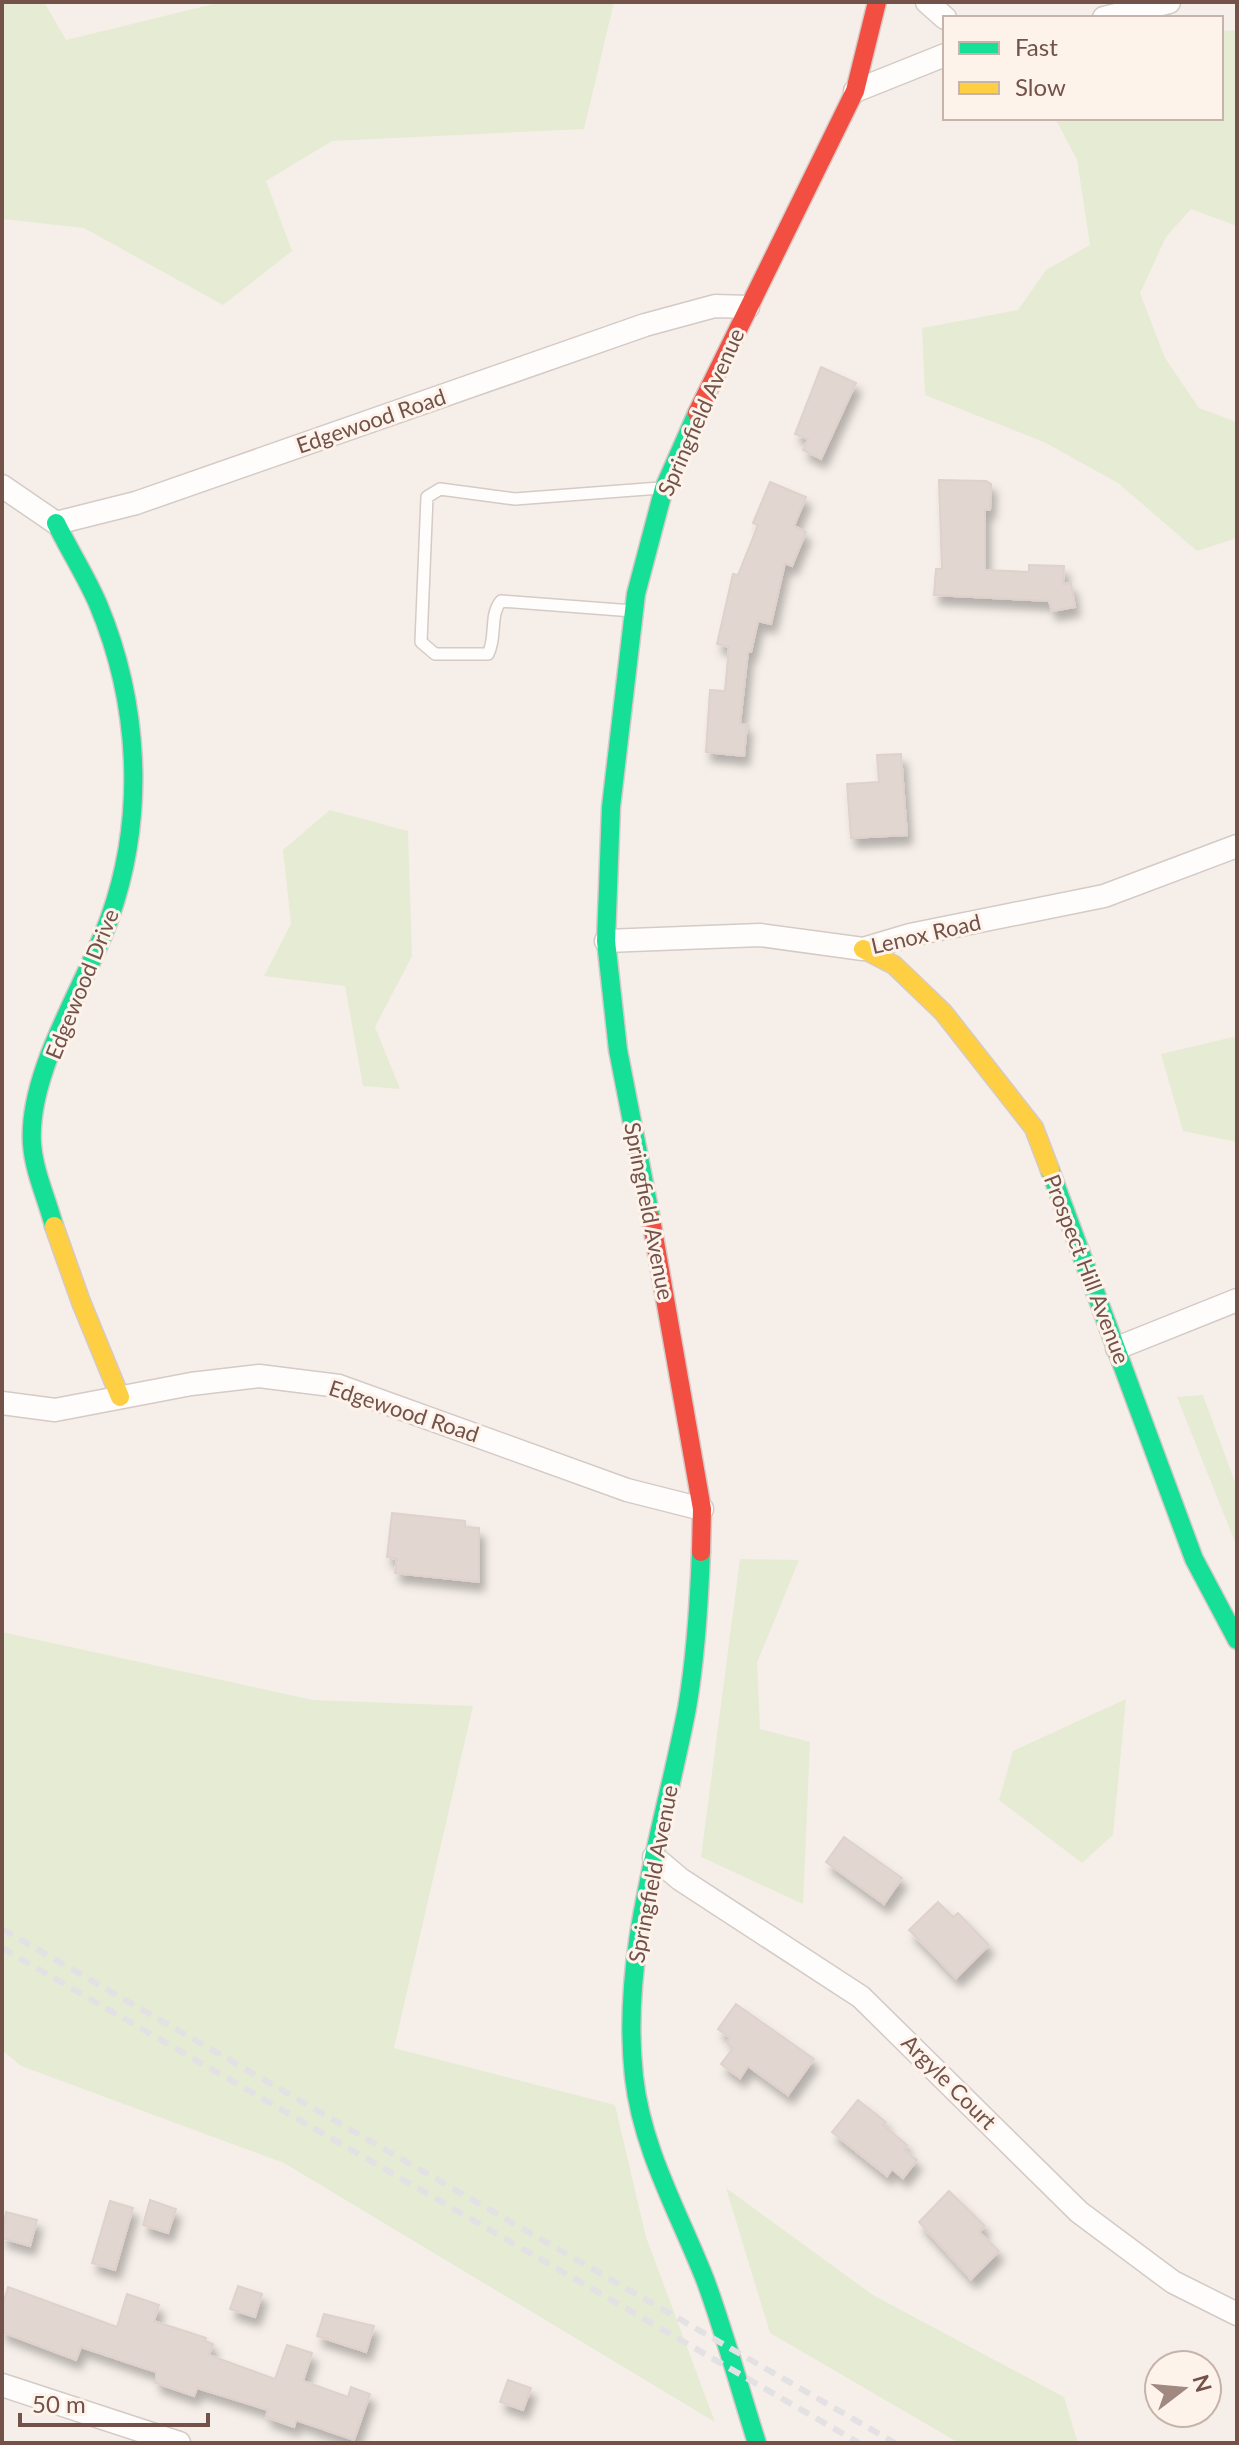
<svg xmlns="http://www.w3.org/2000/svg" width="1239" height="2445" font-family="Lato,sans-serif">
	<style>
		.green { fill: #e6ebd4 }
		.building { fill: #e2d6d1; stroke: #dfd1cb; stroke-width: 2; filter: url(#shadow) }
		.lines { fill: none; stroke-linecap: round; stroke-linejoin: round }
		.lane-casing { stroke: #d4cac6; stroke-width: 14 }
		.street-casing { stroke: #d4cac6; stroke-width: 25 }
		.fast-casing { stroke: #d5cac6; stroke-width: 21 }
		.slow-casing { stroke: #d5cac6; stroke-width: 21 }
		.jam-casing { stroke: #d5cac6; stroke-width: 21 }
		.lane { stroke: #fefdfc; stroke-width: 11 }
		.street { stroke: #fefdfc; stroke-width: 22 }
		.fast { stroke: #16e098; stroke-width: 18 }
		.slow { stroke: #ffcf43; stroke-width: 18 }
		.jam { stroke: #f24e42; stroke-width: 18 }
		.rail { stroke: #e3e1e4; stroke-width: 6; stroke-dasharray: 12 8; stroke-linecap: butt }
		.labels { text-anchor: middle; stroke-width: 6; stroke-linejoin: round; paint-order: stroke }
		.street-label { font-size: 22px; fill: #73524a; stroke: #fef3ea }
	</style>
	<defs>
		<filter id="shadow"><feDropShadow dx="5" dy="9" stdDeviation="4" flood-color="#0004"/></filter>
	</defs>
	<rect width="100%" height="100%" fill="#f6efe9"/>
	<g class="green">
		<polygon points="2,2 44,2 66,40 222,2 614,2 584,129 332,141 266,181 292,251 223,305 84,228 2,219"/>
		<polygon points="1237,30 1237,226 1191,209 1166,237 1140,293 1165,358 1199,408 1237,422 1237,538 1197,551 1118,483 1044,442 925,395 922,328 1018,310 1046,270 1090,245 1077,160 1055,118 1221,118 1221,31"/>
		<polygon points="330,810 408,831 412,956 375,1027 400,1089 363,1086 345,986 264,976 291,924 283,850"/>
		<polygon points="1237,1036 1237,1142 1183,1131 1161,1054"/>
		<polygon points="1203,1395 1237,1488 1237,1547 1177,1397"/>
		<polygon points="740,1559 799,1560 757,1663 760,1729 810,1742 803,1904 701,1857"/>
		<polygon points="2,1632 313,1700 473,1706 394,2048 615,2105 646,2237 715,2422 284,2163 21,2066 2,2050"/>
		<polygon points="1126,1699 1113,1835 1082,1863 999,1800 1013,1751"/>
		<polygon points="726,2188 873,2295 1064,2397 1078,2443 959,2443 770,2333"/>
	</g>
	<g class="building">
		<polygon points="821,367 856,383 821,459 803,450 808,439 795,434"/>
		<polygon points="939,480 986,481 991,484 990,510 985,510 985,570 1029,572 1029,565 1064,566 1063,584 1071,583 1075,607 1052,611 1049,601 934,595 936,569 942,569"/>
		<polygon points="770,482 806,497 794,526 806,532 792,566 785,563 771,624 758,621 751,652 748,652 740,724 747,724 744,756 706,752 710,690 725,691 729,647 717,644 733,574 738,575 758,525 753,523"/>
		<polygon points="901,754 907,835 851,838 847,784 879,782 877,755"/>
		<polygon points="392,1513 465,1521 465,1527 479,1528 479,1582 395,1573 397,1559 387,1557"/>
		<polygon points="844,1837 902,1878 884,1904 826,1862"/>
		<polygon points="938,1902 953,1917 958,1913 989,1945 956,1978 909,1930"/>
		<polygon points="736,2004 814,2059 788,2095 748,2066 740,2078 721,2064 733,2048 727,2043 730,2038 718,2029"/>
		<polygon points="858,2100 886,2122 883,2125 907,2145 904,2150 917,2160 903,2178 892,2169 887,2176 832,2132"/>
		<polygon points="949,2191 985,2226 979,2232 999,2251 971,2279 919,2222"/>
		<polygon points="150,2200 176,2209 168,2233 143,2225"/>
		<polygon points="110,2201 133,2208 115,2270 92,2263"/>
		<polygon points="6,2212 37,2220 30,2246 2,2238"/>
		<polygon points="238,2286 262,2294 255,2317 230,2309"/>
		<polygon points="8,2287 117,2327 127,2294 159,2305 154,2321 206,2338 205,2341 213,2344 209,2355 275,2379 287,2345 312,2353 303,2381 348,2397 351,2387 370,2394 354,2440 296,2420 294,2427 266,2417 268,2410 197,2388 194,2396 156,2383 156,2372 81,2347 76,2360 2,2332 2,2307"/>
		<polygon points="324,2314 374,2326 366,2352 317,2336"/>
		<polygon points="508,2380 531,2388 523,2410 500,2402"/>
	</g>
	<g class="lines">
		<defs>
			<path id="lane" d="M633 611 501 601C489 615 497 637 488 654H435L421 642 427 497 440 489 515 499 660 488"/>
			<g id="street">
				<polyline points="927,2 945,18"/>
				<polyline points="1104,18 1169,2"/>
				<polyline points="855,91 945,55"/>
				<polyline points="2,486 56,523 136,503 645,325 715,306 748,307"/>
				<polyline points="606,941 760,935 863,949 910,935 1104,896 1237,846"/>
				<polyline points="1117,1348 1237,1300"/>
				<polyline points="2,1403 55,1410 191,1384 259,1376 339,1386 627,1490 702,1509"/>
				<polyline points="654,1857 680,1879 861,1997 1079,2212 1173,2282 1237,2314"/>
				<polyline points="2,2385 179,2443"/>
			</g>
			<g id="fast">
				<polyline points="1050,1170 1194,1559 1237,1640"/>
				<polyline points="651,1219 618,1050 606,941 611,807 636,594 664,488 697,413"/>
				<path d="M54 1226C47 1199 34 1172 32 1144 27 1072 86 985 110 917 146 815 139 702 98 604 86 576 69 550 56 523"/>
				<path d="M701 1552C699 1605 696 1656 687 1708 664 1829 620 1953 634 2077 642 2150 680 2215 706 2282 725 2334 740 2390 757 2443"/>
			</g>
			<g id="slow">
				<polyline points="863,949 894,965 943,1012 1034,1128 1050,1170"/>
				<polyline points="54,1226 81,1302 120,1397"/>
			</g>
			<g id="jam">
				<polyline points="697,413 855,91 877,2"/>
				<polyline points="651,1219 702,1509 701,1552"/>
			</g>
		</defs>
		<use href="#lane" class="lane-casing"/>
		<use href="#street" class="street-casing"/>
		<use href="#fast" class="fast-casing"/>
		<use href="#slow" class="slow-casing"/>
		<use href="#jam" class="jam-casing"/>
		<use href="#lane" class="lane"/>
		<use href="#street" class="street"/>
		<use href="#fast" class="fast"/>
		<use href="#slow" class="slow"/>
		<use href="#jam" class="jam"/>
		<g class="rail">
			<polyline points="2,1929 895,2443"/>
			<polyline points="2,1948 859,2443"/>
		</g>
	</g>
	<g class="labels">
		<g class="street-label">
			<text transform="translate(701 412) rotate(-66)" y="8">Springfield Avenue</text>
			<text transform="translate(371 421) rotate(-19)" y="8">Edgewood Road</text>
			<text transform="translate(926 934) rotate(-13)" y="8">Lenox Road</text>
			<text transform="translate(82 984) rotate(-68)" y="8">Edgewood Drive</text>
			<text transform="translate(649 1211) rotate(79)" y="8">Springfield Avenue</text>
			<text transform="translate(1087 1269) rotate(69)" y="8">Prospect Hill Avenue</text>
			<text transform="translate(404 1411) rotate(18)" y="8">Edgewood Road</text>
			<text transform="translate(653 1874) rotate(-79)" y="8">Springfield Avenue</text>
			<text transform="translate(949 2082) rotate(45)" y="8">Argyle Court</text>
		</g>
	</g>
	<rect width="1239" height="2445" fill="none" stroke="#73524a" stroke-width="8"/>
	<rect x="943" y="16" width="280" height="104" fill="#fef3ea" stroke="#c6b3aa" stroke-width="2"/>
	<rect x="959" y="42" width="40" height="12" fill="#16e098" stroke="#c6b3aa" stroke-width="2"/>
	<text x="1015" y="56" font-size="24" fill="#73524a">Fast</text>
	<rect x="959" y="82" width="40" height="12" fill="#ffcf43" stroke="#c6b3aa" stroke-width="2"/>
	<text x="1015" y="96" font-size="24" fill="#73524a">Slow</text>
	<g transform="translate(1183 2389) rotate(74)"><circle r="38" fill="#fef3ea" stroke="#c6b3aa" stroke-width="2"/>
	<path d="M0-6L14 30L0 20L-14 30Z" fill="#a18982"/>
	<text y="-12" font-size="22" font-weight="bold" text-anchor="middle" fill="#73524a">N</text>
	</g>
	<path d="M20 2413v12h188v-12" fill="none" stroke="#73524a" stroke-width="4"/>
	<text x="32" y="2413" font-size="24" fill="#73524a" stroke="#fef3ea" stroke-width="6" paint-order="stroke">50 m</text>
</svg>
